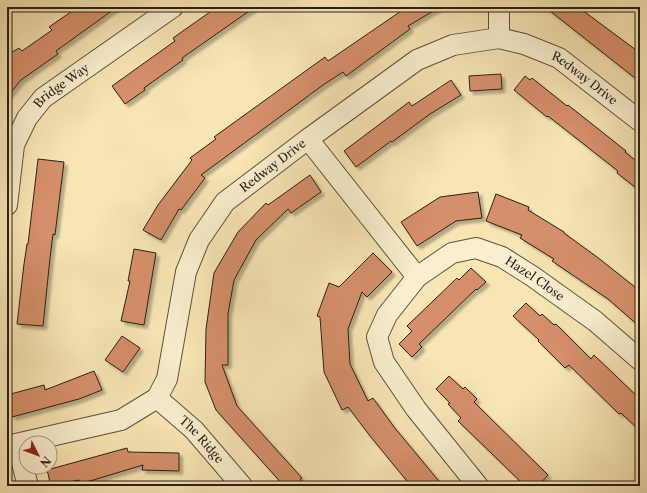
<svg xmlns="http://www.w3.org/2000/svg" width="647" height="493" font-family="'Libre Caslon Text',serif">
	<style>
		.building { fill: #d58f6a; stroke: #292018; filter: url(#shadow) }
		.lines { fill: none; stroke-linecap: round; stroke-linejoin: round }
		.minor-casing { stroke: #5c513f; stroke-width: 22 }
		.minor { stroke: #faeece; stroke-width: 20 }
		.labels { text-anchor: middle; stroke-width: 3.5; stroke-linejoin: round; paint-order: stroke }
		.street-label { font-size: 12px; fill: #292018; stroke: #faeece }
	</style>
	<defs>
		<filter id="shadow"><feDropShadow dx="3.5" dy="3.5" stdDeviation="1" flood-color="#0004"/></filter>
	</defs>
	<rect width="100%" height="100%" fill="#f7e5b4"/>
	<filter id="stains"><feTurbulence type="fractalNoise" baseFrequency=".005" numOctaves="4"/><feColorMatrix values="0 0 0 0 .2 0 0 0 0 .09 0 0 0 0 .02 0 0 0 .5 -.17"/></filter>
	<radialGradient id="worn" r=".72"><stop offset=".6" stop-color="#630" stop-opacity="0"/><stop offset="1" stop-color="#630" stop-opacity=".3"/></radialGradient>
	<g class="building">
		<polygon points="78,7 117,7 56,51 58,54 21,80 7,97 7,55 19,48 22,51 52,30 49,27"/>
		<polygon points="217,7 255,7 182,58 183,60 144,88 145,90 125,104 112,86 175,41 173,38"/>
		<polygon points="407,7 440,7 408,26 410,29 346,76 343,72 323,85 201,175 205,178 181,210 179,209 161,240 143,230 158,205 192,160 190,158 216,139 214,137 325,57 328,61"/>
		<polygon points="545,7 578,7 640,53 640,82"/>
		<polygon points="501,74 502,89 470,91 469,76"/>
		<polygon points="525,76 530,80 532,78 567,106 568,105 626,151 625,152 640,164 640,191 617,173 618,171 548,116 547,117 514,90"/>
		<polygon points="451,80 461,95 430,114 392,142 391,141 356,167 344,151 409,102 412,106"/>
		<polygon points="38,159 64,162 55,235 53,234 50,258 43,326 17,324 24,264 27,244 28,244"/>
		<polygon points="310,175 321,192 291,213 288,209 256,240 234,280 228,314 228,365 222,365 237,406 302,478 300,479 306,486 284,486 216,410 205,382 206,329 214,273 238,232 266,203 268,205"/>
		<polygon points="478,192 482,218 456,221 417,246 401,222 440,197"/>
		<polygon points="496,194 529,207 528,210 564,232 564,233 597,257 640,291 640,327 608,299 552,261 554,259 520,238 522,235 486,221"/>
		<polygon points="134,249 156,253 144,325 121,321 130,281 128,281"/>
		<polygon points="373,253 392,272 367,297 362,292 348,329 350,364 368,401 373,398 394,427 443,486 411,486 370,436 348,407 342,410 324,372 320,317 317,316 329,283 339,287"/>
		<polygon points="471,268 486,282 477,290 476,289 419,344 422,347 412,357 399,344 412,331 407,326 457,278 459,280"/>
		<polygon points="526,303 540,316 542,314 554,325 556,324 591,359 594,355 640,399 640,431 621,413 619,414 569,365 565,368 538,341 539,340 513,316"/>
		<polygon points="122,336 140,348 123,372 105,360"/>
		<polygon points="94,371 102,390 79,399 12,417 7,400 7,395 44,385 45,390"/>
		<polygon points="449,376 463,389 465,387 477,399 474,402 548,475 538,486 525,486 458,421 461,418 448,404 450,403 436,389"/>
		<polygon points="127,448 128,452 179,453 179,471 142,470 143,465 80,484 79,480 51,486 47,470"/>
	</g>
	<g class="lines">
		<defs>
			<g id="minor">
				<polyline points="499,7 499,38"/>
				<polyline points="308,139 417,277"/>
				<path id="s1" d="M7 205 14 145 27 118 43 98 173 7"/>
				<path id="s2" d="M157 398 194 430 242 486"/>
				<polyline points="17,444 28,486"/>
				<path id="s3" d="M7 446 121 420 157 398 167 379 186 272 199 240 225 202 308 139 417 60 453 45 499 38 524 44 559 58 640 121"/>
				<path id="s4" d="M478 486 416 409 384 362 377 337 387 315 417 277 452 253 476 248 502 257 532 276 595 321 640 360"/>
			</g>
		</defs>
		<use href="#minor" class="minor-casing"/>
		<use href="#minor" class="minor"/>
	</g>
	<g class="labels">
		<g class="street-label">
			<text dy="4" stroke="none"><textPath href="#s3" startOffset="790">Redway Drive</textPath></text>
			<text dy="4" stroke="none"><textPath href="#s1" startOffset="138">Bridge Way</textPath></text>
			<text dy="4" stroke="none"><textPath href="#s3" startOffset="430">Redway Drive</textPath></text>
			<text dy="4" stroke="none"><textPath href="#s4" startOffset="388">Hazel Close</textPath></text>
			<text dy="4" stroke="none"><textPath href="#s2" startOffset="61">The Ridge</textPath></text>
		</g>
	</g>
	<rect width="647" height="493" fill="none" stroke="#f7e5b4" stroke-width="24"/>
	<rect x="8" y="8" width="631" height="477" fill="none" stroke="#292018" stroke-width="2"/>
	<rect x="12" y="12" width="623" height="469" fill="none" stroke="#292018"/>
	<g transform="translate(38 455) rotate(132)"><circle r="19" fill="#faeece" stroke="#a69c85"/>
	<path d="M0-3L7 15L0 10L-7 15Z" fill="#8f2418"/>
	<text y="-6" font-size="11" font-weight="bold" text-anchor="middle" fill="#292018">N</text>
	</g>
	<rect width="100%" height="100%" filter="url(#stains)"/>
	<rect width="100%" height="100%" fill="url(#worn)"/>
</svg>
